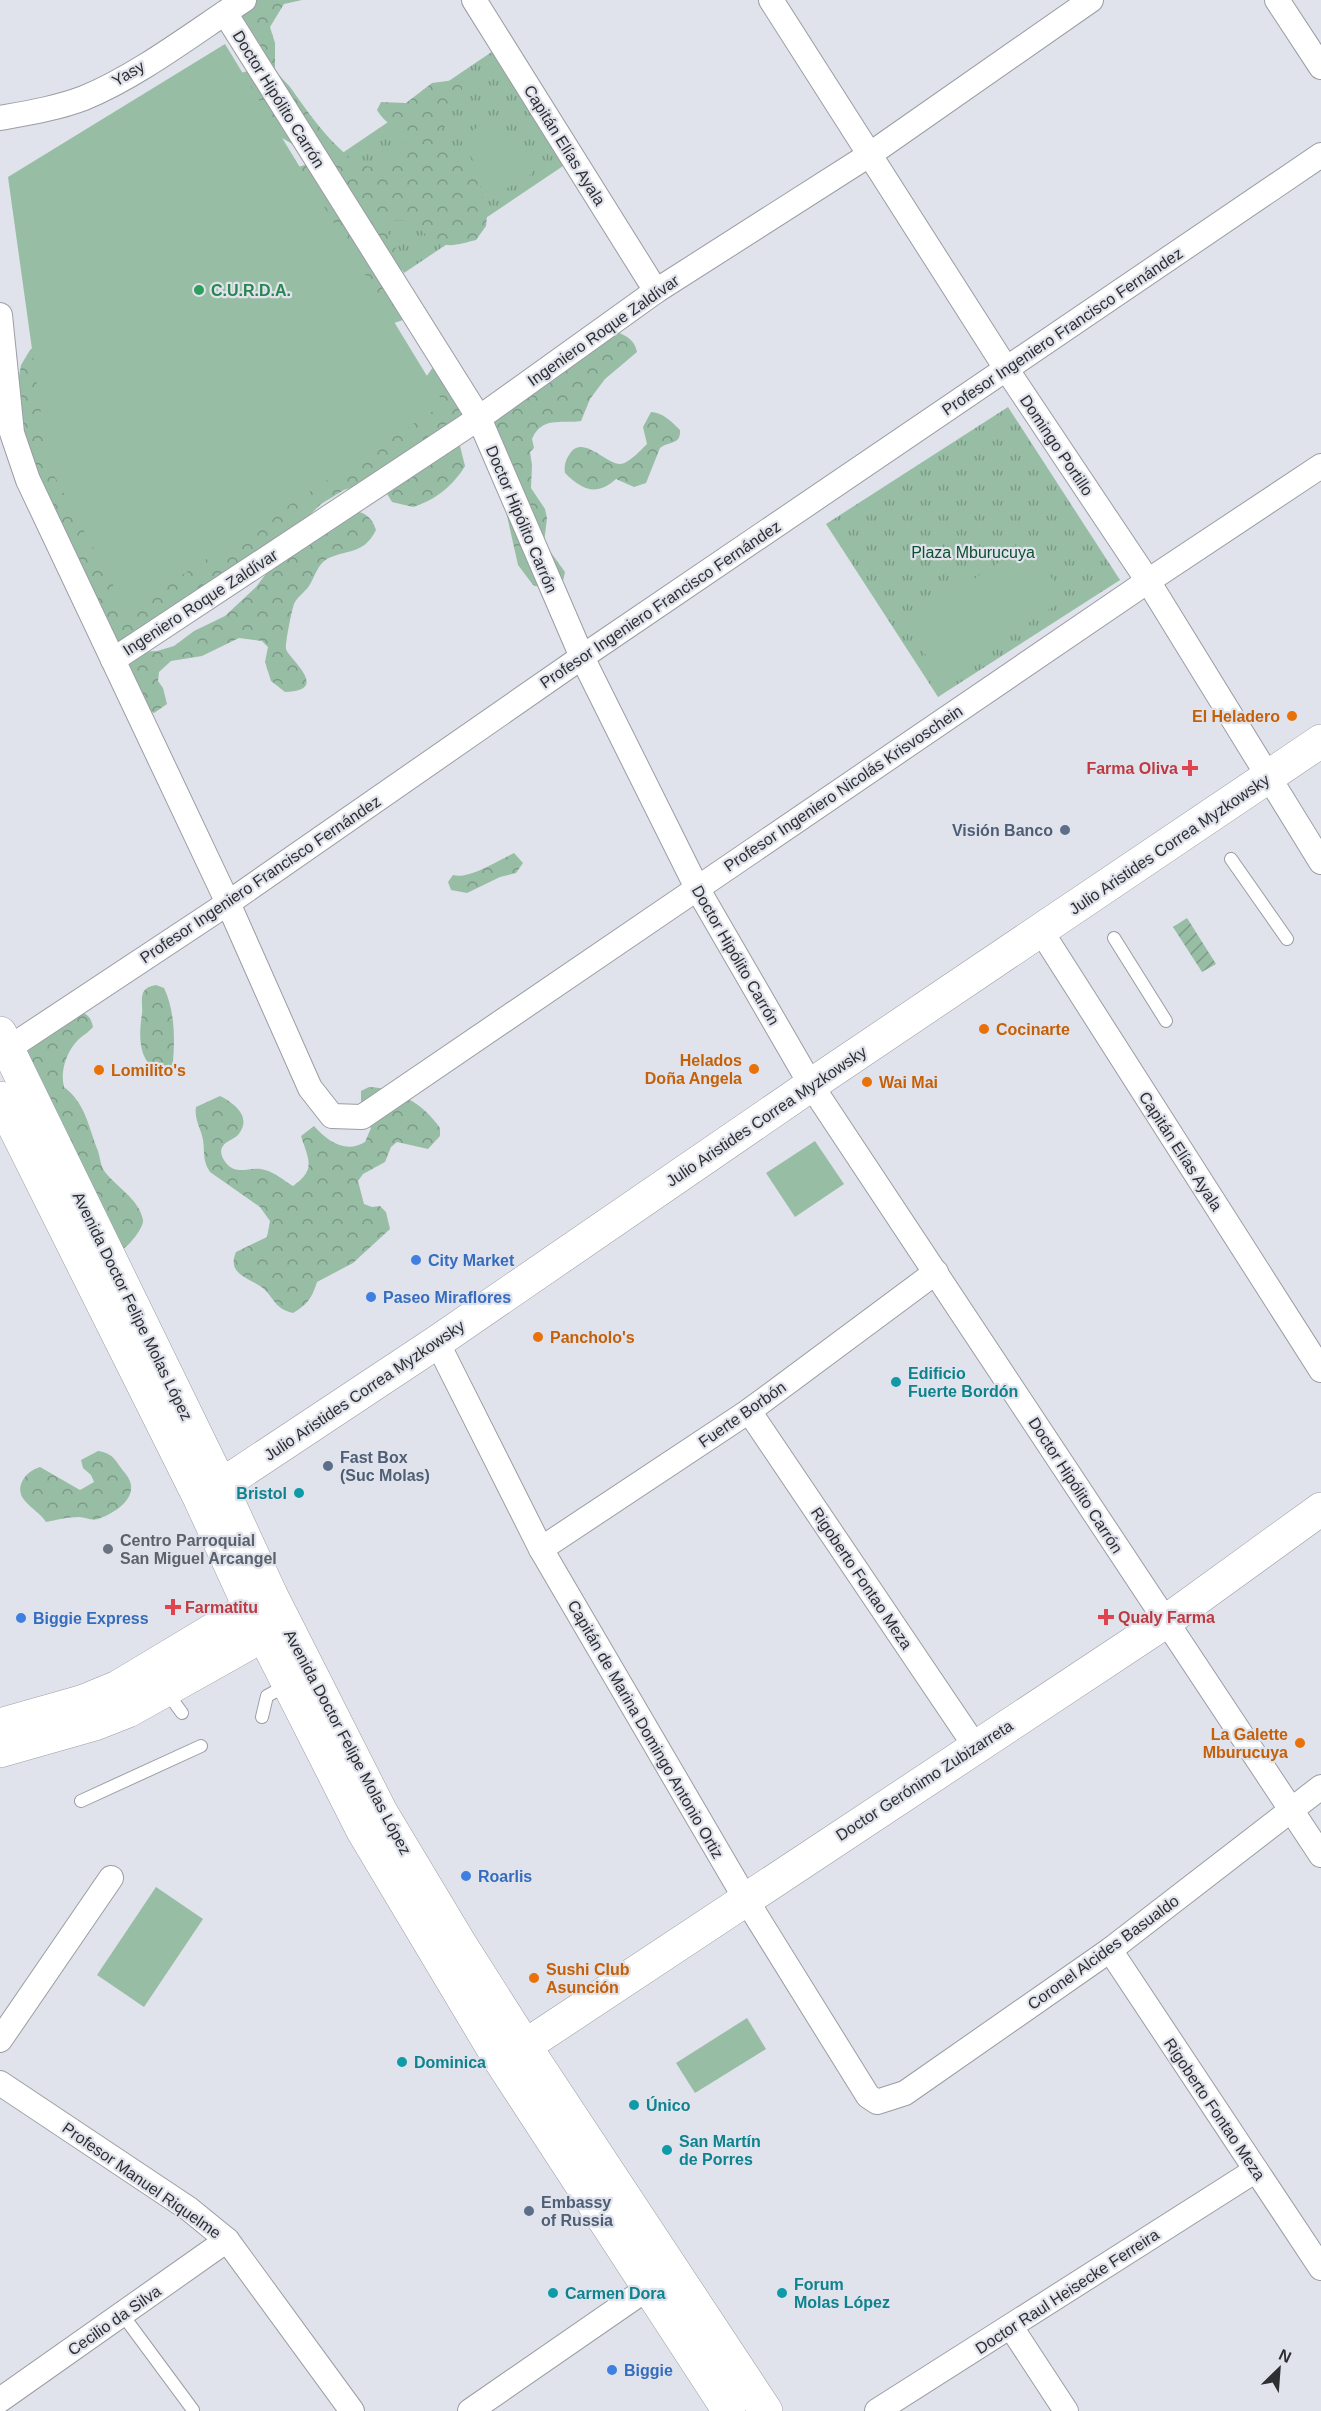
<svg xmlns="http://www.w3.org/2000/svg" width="1321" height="2411" font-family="Helvetica,sans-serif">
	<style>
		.grass { fill: url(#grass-tufts) }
		.forest { fill: url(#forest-crowns) }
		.garden { fill: url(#garden-furrows) }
		.pitch { fill: #98bda5 }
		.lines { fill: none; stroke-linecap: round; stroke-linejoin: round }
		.lane-casing { stroke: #9a9da4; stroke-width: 14 }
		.street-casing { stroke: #9a9da4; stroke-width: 26 }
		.secondary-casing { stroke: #9a9da4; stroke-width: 34 }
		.primary-casing { stroke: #9a9da4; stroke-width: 34 }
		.lane { stroke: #fff; stroke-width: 12 }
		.street { stroke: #fff; stroke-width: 24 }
		.secondary { stroke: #fff; stroke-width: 33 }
		.primary { stroke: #fff; stroke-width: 33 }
		.leisure-dot { fill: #2e9e5b; stroke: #e0e3eb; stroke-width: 2 }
		.food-dot { fill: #e8710a; stroke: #e0e3eb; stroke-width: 2 }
		.health-dot { fill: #e0444e; stroke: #e0e3eb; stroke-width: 2 }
		.service-dot { fill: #5c6f8a; stroke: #e0e3eb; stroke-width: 2 }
		.shop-dot { fill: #3f7fe0; stroke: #e0e3eb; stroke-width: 2 }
		.culture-dot { fill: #0f9aa8; stroke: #e0e3eb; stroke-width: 2 }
		.worship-dot { fill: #6b7280; stroke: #e0e3eb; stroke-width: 2 }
		.labels { text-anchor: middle; stroke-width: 4.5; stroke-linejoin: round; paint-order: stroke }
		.street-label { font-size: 16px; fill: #2e2f32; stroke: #e0e3eb }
		.leisure-label { font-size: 16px; font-weight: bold; fill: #27864d; stroke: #e0e3eb; text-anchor: start }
		.park-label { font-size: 16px; fill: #0c5030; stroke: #e0e3eb }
		.food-label { font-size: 16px; font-weight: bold; fill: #c56008; stroke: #e0e3eb; text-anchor: start }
		.health-label { font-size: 16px; font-weight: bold; fill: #be3a42; stroke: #e0e3eb; text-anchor: start }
		.service-label { font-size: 16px; font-weight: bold; fill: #4e5e75; stroke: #e0e3eb; text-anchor: start }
		.shop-label { font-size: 16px; font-weight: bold; fill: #366cbe; stroke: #e0e3eb; text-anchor: start }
		.culture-label { font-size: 16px; font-weight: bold; fill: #0d838f; stroke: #e0e3eb; text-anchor: start }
		.worship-label { font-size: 16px; font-weight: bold; fill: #5b616d; stroke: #e0e3eb; text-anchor: start }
	</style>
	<defs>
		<pattern id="grass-tufts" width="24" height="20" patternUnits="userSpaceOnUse" patternTransform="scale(1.5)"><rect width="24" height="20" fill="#98bda5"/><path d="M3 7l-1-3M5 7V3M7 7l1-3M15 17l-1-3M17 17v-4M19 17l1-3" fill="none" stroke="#7c9a87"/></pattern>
		<pattern id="forest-crowns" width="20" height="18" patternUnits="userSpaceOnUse" patternTransform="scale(1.5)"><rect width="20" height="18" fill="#98bda5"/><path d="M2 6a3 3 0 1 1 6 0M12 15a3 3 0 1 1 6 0" fill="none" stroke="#7c9a87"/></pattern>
		<pattern id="garden-furrows" width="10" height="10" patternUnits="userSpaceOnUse" patternTransform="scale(1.5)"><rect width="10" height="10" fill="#98bda5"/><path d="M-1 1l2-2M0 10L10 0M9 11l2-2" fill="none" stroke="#7c9a87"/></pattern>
	</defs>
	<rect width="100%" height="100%" fill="#e0e3eb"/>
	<g class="grass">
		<polygon points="496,49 572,160 404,273 332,160"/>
		<polygon points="1008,407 1120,580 938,697 826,524"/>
	</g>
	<g class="forest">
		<path d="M256 0H302L284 4 270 27 275 43V69C280 78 288 83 293 91 307 111 344 165 372 167 379 168 390 160 397 156L404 140C398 128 384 123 377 110L381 102 406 103 432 83 462 79C466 102 442 118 439 140L443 148 464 161 479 182 487 216 486 226 476 240C467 242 456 246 447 245 421 242 415 207 384 225L401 258 406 319 391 324 275 174 308 164 304 151 272 132 241 73 258 68 265 59C263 40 246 31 241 13Z"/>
		<path d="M604 328C618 333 634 335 637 352L605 379 590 399 581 421C560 424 542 416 532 439L534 448 530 452 532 465 531 488 545 509 547 518 544 543 565 572 563 581 549 590 533 585 518 565 485 418Z"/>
		<path d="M36 345 426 377 436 363 470 402 457 434 465 466C454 485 434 501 413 507L392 502 381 484 375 480 344 490 321 504 290 534 127 646 112 638 12 415 21 365 30 350Z"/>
		<path d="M651 412C662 412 672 422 680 430 681 445 669 441 660 448L646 483 634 487 616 479C597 496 583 491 565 473 564 467 565 461 569 455 582 433 605 464 620 464 628 464 641 450 647 444L643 427Z"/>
		<path d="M351 510C365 512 372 517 376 530 364 555 346 549 327 559 317 565 315 577 309 586 305 592 297 597 294 604 292 609 285 644 286 649 288 658 332 691 285 692L271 681 265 662 268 647 262 641 239 638 202 656 171 661 159 672 158 681 163 688 167 704 154 713 132 702 118 672 131 652 157 651 174 646 194 631 225 616 256 587 281 554Z"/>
		<path d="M514 853 523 863 516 873 500 877 467 893 451 890 448 882 453 875C468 880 499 860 514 853Z"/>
		<path d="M156 985 164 988C176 1013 175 1045 172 1072 138 1073 138 1038 142 1014 143 1007 140 997 144 991 147 987 151 986 156 985Z"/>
		<path d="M77 1011C87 1013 91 1017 93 1027 88 1033 83 1035 78 1040 66 1052 60 1072 64 1087 86 1104 88 1126 98 1151 100 1157 100 1163 103 1169 114 1186 139 1198 143 1220 144 1227 130 1245 123 1249L22 1045Z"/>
		<path d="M369 1087C396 1088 424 1104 440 1128V1136L428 1149 397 1142 391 1147 385 1162 363 1174 358 1181 364 1204 372 1207 380 1206 386 1212 390 1229 353 1263 317 1282C312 1298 307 1305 293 1313 272 1308 274 1295 260 1286 246 1277 227 1273 236 1252L267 1237 270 1221 260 1207 210 1172C202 1160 205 1153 203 1140 201 1128 194 1120 196 1107L220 1096C234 1103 253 1117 238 1135 234 1139 226 1141 223 1146 219 1151 222 1158 226 1163 238 1177 251 1165 265 1170 276 1173 283 1180 293 1186 316 1169 309 1161 301 1136L314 1126C327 1141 346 1154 365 1142L371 1128 361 1116V1091Z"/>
		<path d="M98 1451C115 1454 115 1461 125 1473 143 1494 118 1512 98 1519 91 1521 85 1517 79 1517 68 1517 56 1520 46 1522 40 1513 32 1509 25 1501 13 1487 26 1471 40 1467L80 1490 94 1482 91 1475 83 1468 81 1460Z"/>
	</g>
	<polygon class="garden" points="1187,918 1216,964 1202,972 1173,927"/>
	<g class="pitch">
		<polygon points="225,44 444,404 127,611 48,464 8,177"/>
		<polygon points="498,115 533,173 494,196 460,138"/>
		<polygon points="1029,543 1065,599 942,679 905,624"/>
		<polygon points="815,1141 844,1184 795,1217 766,1173"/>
		<polygon points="156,1887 203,1919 144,2007 97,1975"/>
		<polygon points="747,2018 766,2049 695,2093 676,2063"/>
	</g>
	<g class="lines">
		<defs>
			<g id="lane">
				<polyline points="1231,859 1287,939"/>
				<polyline points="1114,938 1166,1021"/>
				<polyline points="166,1691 182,1713"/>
				<polyline points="262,1717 267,1696 289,1684"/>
				<polyline points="81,1801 201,1746"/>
				<polyline points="122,2314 193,2410"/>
			</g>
			<g id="street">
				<polyline points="474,0 656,291"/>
				<polyline points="771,0 1007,370 1148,581 1321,862"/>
				<polyline points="1277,0 1321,67"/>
				<polyline points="225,13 479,418 582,657 697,888 811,1085 1321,1855"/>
				<path d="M0 118C28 113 58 108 84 98 138 76 195 32 244 0"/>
				<polyline points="0,315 12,433 28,480 228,903 310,1088 332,1116 362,1117 1148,581 1321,466"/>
				<polyline points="113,660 479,418 656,291 869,155 1091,0"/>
				<polyline points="1041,931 1321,1370"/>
				<polyline points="0,1054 228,903 582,657 1321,155"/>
				<polyline points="437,1342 541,1549 745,1898 868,2096 877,2102 905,2093 1110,1950 1321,1787"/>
				<polyline points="749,1411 975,1746"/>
				<polyline points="541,1549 749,1411 936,1272"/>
				<polyline points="1110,1950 1321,2268"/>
				<polyline points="0,2040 111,1878"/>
				<polyline points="0,2083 189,2209 227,2240 352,2411"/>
				<polyline points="1011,2327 1066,2411"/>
				<polyline points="0,2400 227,2240"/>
				<polyline points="470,2411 661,2279"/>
				<polyline points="877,2411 1256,2170"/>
			</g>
			<g id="secondary">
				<polyline points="0,1033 221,1486 271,1595 381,1812 459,1942 525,2046 766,2411"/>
				<polyline points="0,1098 200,1499 250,1608 363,1831 498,2057 729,2411"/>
				<polyline points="202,1498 437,1342 811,1085 1321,741"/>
				<polyline points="525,2046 1165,1622 1321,1509"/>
			</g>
			<g id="primary">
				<polyline points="0,1725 84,1701 118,1687 271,1595"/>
				<polyline points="0,1751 95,1724 128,1711 285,1623"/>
			</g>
		</defs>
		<use href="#lane" class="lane-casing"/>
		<use href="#street" class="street-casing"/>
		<use href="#secondary" class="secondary-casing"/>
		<use href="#primary" class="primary-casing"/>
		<use href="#lane" class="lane"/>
		<use href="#street" class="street"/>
		<use href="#secondary" class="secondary"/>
		<use href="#primary" class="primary"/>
	</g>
	<circle class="leisure-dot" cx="199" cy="290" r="6"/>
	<g class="food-dot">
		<circle cx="1292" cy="716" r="6"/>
		<circle cx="984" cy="1029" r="6"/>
		<circle cx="754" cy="1069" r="6"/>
		<circle cx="99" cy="1070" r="6"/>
		<circle cx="867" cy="1082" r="6"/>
		<circle cx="538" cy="1337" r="6"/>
		<circle cx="1300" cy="1743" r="6"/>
		<circle cx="534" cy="1978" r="6"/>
	</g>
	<g class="health-dot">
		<path d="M1187 759h6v6h6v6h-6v6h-6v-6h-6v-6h6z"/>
		<path d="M170 1598h6v6h6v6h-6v6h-6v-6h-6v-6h6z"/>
		<path d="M1103 1608h6v6h6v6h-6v6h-6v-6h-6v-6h6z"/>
	</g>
	<g class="service-dot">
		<circle cx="1065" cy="830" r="6"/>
		<circle cx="328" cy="1466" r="6"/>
		<circle cx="529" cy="2211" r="6"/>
	</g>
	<g class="shop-dot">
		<circle cx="416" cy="1260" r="6"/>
		<circle cx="371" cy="1297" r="6"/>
		<circle cx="21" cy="1618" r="6"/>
		<circle cx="466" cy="1876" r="6"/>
		<circle cx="612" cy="2370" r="6"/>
	</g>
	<g class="culture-dot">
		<circle cx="896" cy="1382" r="6"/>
		<circle cx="299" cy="1493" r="6"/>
		<circle cx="402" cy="2062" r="6"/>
		<circle cx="634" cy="2105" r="6"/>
		<circle cx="667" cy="2150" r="6"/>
		<circle cx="553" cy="2293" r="6"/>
		<circle cx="782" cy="2293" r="6"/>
	</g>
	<circle class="worship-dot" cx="108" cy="1549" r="6"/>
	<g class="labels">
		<g class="street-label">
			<text transform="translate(128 73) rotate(-31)" y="6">Yasy</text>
			<text transform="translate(279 99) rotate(58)" y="6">Doctor Hipólito Carrón</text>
			<text transform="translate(565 145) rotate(58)" y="6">Capitán Elías Ayala</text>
			<text transform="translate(603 330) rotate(-35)" y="6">Ingeniero Roque Zaldívar</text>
			<text transform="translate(1062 331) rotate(-34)" y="6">Profesor Ingeniero Francisco Fernández</text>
			<text transform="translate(1057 445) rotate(56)" y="6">Domingo Portillo</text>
			<text transform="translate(522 519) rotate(67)" y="6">Doctor Hipólito Carrón</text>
			<text transform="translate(200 602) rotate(-33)" y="6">Ingeniero Roque Zaldívar</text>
			<text transform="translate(660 604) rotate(-34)" y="6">Profesor Ingeniero Francisco Fernández</text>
			<text transform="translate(843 788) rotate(-34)" y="6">Profesor Ingeniero Nicolás Krisvoschein</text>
			<text transform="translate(1169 844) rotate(-34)" y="6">Julio Aristides Correa Myzkowsky</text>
			<text transform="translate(260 879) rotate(-34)" y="6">Profesor Ingeniero Francisco Fernández</text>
			<text transform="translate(736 955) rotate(60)" y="6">Doctor Hipólito Carrón</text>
			<text transform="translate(766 1116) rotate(-34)" y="6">Julio Aristides Correa Myzkowsky</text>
			<text transform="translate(1181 1151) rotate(57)" y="6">Capitán Elías Ayala</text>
			<text transform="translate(133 1306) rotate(64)" y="6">Avenida Doctor Felipe Molas López</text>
			<text transform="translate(364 1390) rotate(-34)" y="6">Julio Aristides Correa Myzkowsky</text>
			<text transform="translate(742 1414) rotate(-35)" y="6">Fuerte Borbón</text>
			<text transform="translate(1076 1485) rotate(57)" y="6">Doctor Hipólito Carrón</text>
			<text transform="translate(862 1578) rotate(56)" y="6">Rigoberto Fontao Meza</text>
			<text transform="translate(646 1729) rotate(60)" y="6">Capitán de Marina Domingo Antonio Ortiz</text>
			<text transform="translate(348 1742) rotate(62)" y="6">Avenida Doctor Felipe Molas López</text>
			<text transform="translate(924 1780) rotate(-33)" y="6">Doctor Gerónimo Zubizarreta</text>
			<text transform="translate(1103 1952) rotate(-36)" y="6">Coronel Alcides Basualdo</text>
			<text transform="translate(1215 2109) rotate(56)" y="6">Rigoberto Fontao Meza</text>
			<text transform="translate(142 2180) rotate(35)" y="6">Profesor Manuel Riquelme</text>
			<text transform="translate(1067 2291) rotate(-33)" y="6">Doctor Raul Heisecke Ferreira</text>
			<text transform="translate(114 2320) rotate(-35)" y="6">Cecilio da Silva</text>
		</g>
		<g class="leisure-label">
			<text x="211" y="296">C.U.R.D.A.</text>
		</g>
		<g class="park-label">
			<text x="973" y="558">Plaza Mburucuya</text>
		</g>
		<g class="food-label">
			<text x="1280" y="722" text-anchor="end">El Heladero</text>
			<text x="996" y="1035">Cocinarte</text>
			<text x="742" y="1066" text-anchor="end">Helados<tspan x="742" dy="18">Doña Angela</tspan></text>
			<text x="111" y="1076">Lomilito's</text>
			<text x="879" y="1088">Wai Mai</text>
			<text x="550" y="1343">Pancholo's</text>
			<text x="1288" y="1740" text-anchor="end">La Galette<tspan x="1288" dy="18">Mburucuya</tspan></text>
			<text x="546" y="1975">Sushi Club<tspan x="546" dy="18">Asunción</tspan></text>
		</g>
		<g class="health-label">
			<text x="1178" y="774" text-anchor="end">Farma Oliva</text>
			<text x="185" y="1613">Farmatitu</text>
			<text x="1118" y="1623">Qualy Farma</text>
		</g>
		<g class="service-label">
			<text x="1053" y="836" text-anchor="end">Visión Banco</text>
			<text x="340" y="1463">Fast Box<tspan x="340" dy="18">(Suc Molas)</tspan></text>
			<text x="541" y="2208">Embassy<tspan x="541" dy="18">of Russia</tspan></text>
		</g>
		<g class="shop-label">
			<text x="428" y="1266">City Market</text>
			<text x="383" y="1303">Paseo Miraflores</text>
			<text x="33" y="1624">Biggie Express</text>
			<text x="478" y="1882">Roarlis</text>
			<text x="624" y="2376">Biggie</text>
		</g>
		<g class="culture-label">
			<text x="908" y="1379">Edificio<tspan x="908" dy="18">Fuerte Bordón</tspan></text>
			<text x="287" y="1499" text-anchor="end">Bristol</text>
			<text x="414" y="2068">Dominica</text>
			<text x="646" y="2111">Único</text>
			<text x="679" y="2147">San Martín<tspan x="679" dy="18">de Porres</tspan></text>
			<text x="794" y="2290">Forum<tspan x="794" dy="18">Molas López</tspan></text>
			<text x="565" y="2299">Carmen Dora</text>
		</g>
		<g class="worship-label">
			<text x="120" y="1546">Centro Parroquial<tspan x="120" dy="18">San Miguel Arcangel</tspan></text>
		</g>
	</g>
	<g transform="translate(1279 2369) rotate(25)" stroke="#e0e3eb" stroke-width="4.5" paint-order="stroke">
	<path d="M0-4.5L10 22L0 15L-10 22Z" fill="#2e2f32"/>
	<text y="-9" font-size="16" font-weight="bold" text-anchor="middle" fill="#2e2f32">N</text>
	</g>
</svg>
